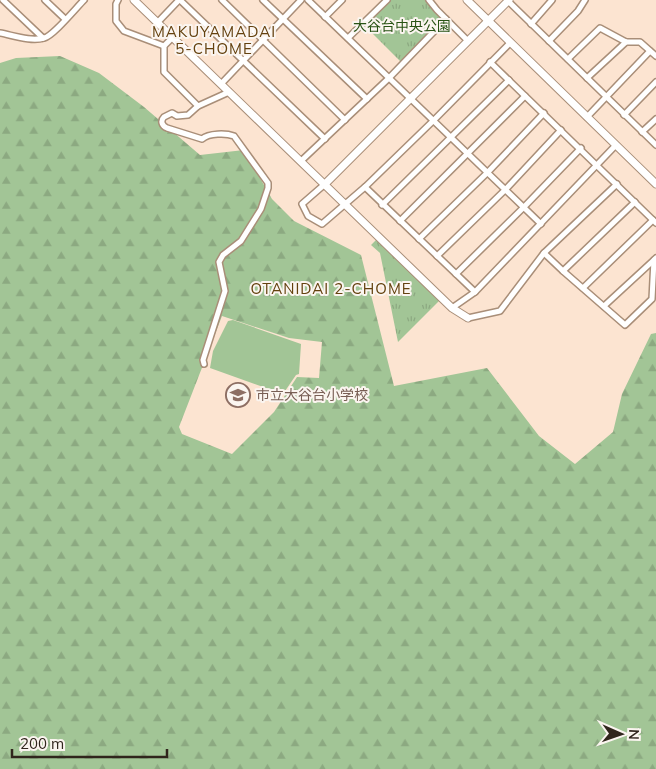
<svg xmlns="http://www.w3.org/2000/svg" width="656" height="769" font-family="Mulish,'Noto Sans JP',sans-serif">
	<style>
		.grass { fill: url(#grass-tufts) }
		.forest { fill: url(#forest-firs); fill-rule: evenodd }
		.garden { fill: #a2c596 }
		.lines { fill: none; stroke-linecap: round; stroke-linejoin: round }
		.street-casing { stroke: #a98e78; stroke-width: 8 }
		.secondary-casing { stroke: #a98e78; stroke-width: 9 }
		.street { stroke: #fff; stroke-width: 5 }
		.secondary { stroke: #fff; stroke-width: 7 }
		.labels { text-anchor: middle; stroke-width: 4; stroke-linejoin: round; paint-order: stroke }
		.park-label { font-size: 14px; fill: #285314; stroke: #fbf5f0 }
		.education-label { font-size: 14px; fill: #785e54; stroke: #fbf5f0; text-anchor: start }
		.neighbourhood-label { font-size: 15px; letter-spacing: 1px; fill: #64410e; stroke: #fbf5f0 }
	</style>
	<defs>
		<pattern id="grass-tufts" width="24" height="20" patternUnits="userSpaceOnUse" patternTransform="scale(1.25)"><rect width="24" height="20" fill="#a2c596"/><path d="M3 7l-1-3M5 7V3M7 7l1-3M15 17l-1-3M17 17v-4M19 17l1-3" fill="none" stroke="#8ca981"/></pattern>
		<pattern id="forest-firs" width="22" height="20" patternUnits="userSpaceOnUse" patternTransform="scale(1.25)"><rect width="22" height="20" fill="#a2c596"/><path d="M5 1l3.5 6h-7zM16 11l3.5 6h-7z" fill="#8ca981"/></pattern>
	</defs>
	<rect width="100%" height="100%" fill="#fce4d1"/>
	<g class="grass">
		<polygon points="388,0 428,0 445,19 402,63 363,24"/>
		<polygon points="376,240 440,300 398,342 380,253 371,245"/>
	</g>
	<path class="forest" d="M60 56 99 73 144 107 200 155 244 150 272 199 294 221 361 255 394 386 487 368 539 436 575 464 613 432 622 394 651 334 656 333V769H0V63L16 58ZM222 316 289 338 322 342 319 378 297 377 274 412 232 454 182 434 179 427Z"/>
	<polygon class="garden" points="233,320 301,344 299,374 296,375 283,394 210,368 213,351 228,321"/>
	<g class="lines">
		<defs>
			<g id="street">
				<polyline points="3,0 43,38"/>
				<polyline points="45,0 65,19"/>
				<polyline points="118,0 116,4 116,21 124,31 164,46"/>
				<polyline points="180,0 325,139"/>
				<polyline points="222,0 345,120"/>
				<polyline points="263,0 367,99"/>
				<polyline points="308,0 541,224"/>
				<polyline points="429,0 437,10 467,40"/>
				<polyline points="508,1 656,145"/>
				<polyline points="325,17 342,0"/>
				<polyline points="158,22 179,0"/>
				<polyline points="531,24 552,0"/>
				<path d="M0 33C12 35 31 42 44 38 53 36 76 8 84 0"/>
				<polyline points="173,37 164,46 164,72 198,106"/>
				<polyline points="348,38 387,0"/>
				<polyline points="549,41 578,11 585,0"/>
				<polyline points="568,59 600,28 626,42 640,42 656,56"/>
				<polyline points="490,62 656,223"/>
				<polyline points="587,78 626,42"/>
				<polyline points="221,84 301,0"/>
				<polyline points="624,115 656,82"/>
				<polyline points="587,117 650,51"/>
				<polyline points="642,132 656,119"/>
				<polyline points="301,161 389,78 446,19"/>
				<polyline points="325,184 302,204 308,216 322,224 365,187 434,120 510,43"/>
				<polyline points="365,187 475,292"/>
				<polyline points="382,205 509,80"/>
				<polyline points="400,221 525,96"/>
				<polyline points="419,239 488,172 544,113"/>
				<polyline points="544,253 563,271 625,325 652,299 654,260 656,258"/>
				<polyline points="437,256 506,189 561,130"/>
				<polyline points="563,271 635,202"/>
				<polyline points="456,274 524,207 581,148"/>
				<polyline points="583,288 653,220"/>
				<polyline points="604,306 654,260"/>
				<polyline points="452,308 475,292 615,146"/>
				<polyline points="468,318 500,311 544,253 617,184"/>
				<path d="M204 364 203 360 225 291 219 262 223 255 241 241 261 209 268 188V183L234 136C226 133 209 133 202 139L167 128C162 126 160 121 164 117L172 113 177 116 188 115 198 106 229 92"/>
			</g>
			<g id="secondary">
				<polyline points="134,0 452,308 468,318"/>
				<polyline points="467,0 656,184"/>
				<polyline points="325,184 509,0"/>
			</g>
		</defs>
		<use href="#street" class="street-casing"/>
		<use href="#secondary" class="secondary-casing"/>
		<use href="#street" class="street"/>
		<use href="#secondary" class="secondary"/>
	</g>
	<defs>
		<symbol id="school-ring" viewBox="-11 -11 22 22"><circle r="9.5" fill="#fbf5f0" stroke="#8d6e63" stroke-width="1.5"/><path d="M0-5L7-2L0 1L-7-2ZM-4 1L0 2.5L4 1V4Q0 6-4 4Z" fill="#8d6e63"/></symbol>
	</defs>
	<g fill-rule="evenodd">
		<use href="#school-ring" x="224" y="381" width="28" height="28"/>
	</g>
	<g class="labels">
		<g class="park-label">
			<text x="402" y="31">大谷台中央公園</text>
		</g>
		<g class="education-label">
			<text x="256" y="400">市立大谷台小学校</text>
		</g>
		<g class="neighbourhood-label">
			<text x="214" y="37">MAKUYAMADAI<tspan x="214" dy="17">5-CHOME</tspan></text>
			<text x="331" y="294">OTANIDAI 2-CHOME</text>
		</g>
	</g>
	<g transform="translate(621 734) rotate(92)" stroke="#fbf5f0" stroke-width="4" paint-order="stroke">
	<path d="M0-4L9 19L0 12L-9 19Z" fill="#30251c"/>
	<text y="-8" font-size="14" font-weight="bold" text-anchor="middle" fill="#30251c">N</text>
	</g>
	<path d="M12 749v8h155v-8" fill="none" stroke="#30251c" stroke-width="2.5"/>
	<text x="20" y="749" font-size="15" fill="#30251c" stroke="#fbf5f0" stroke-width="4" paint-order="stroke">200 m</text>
</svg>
